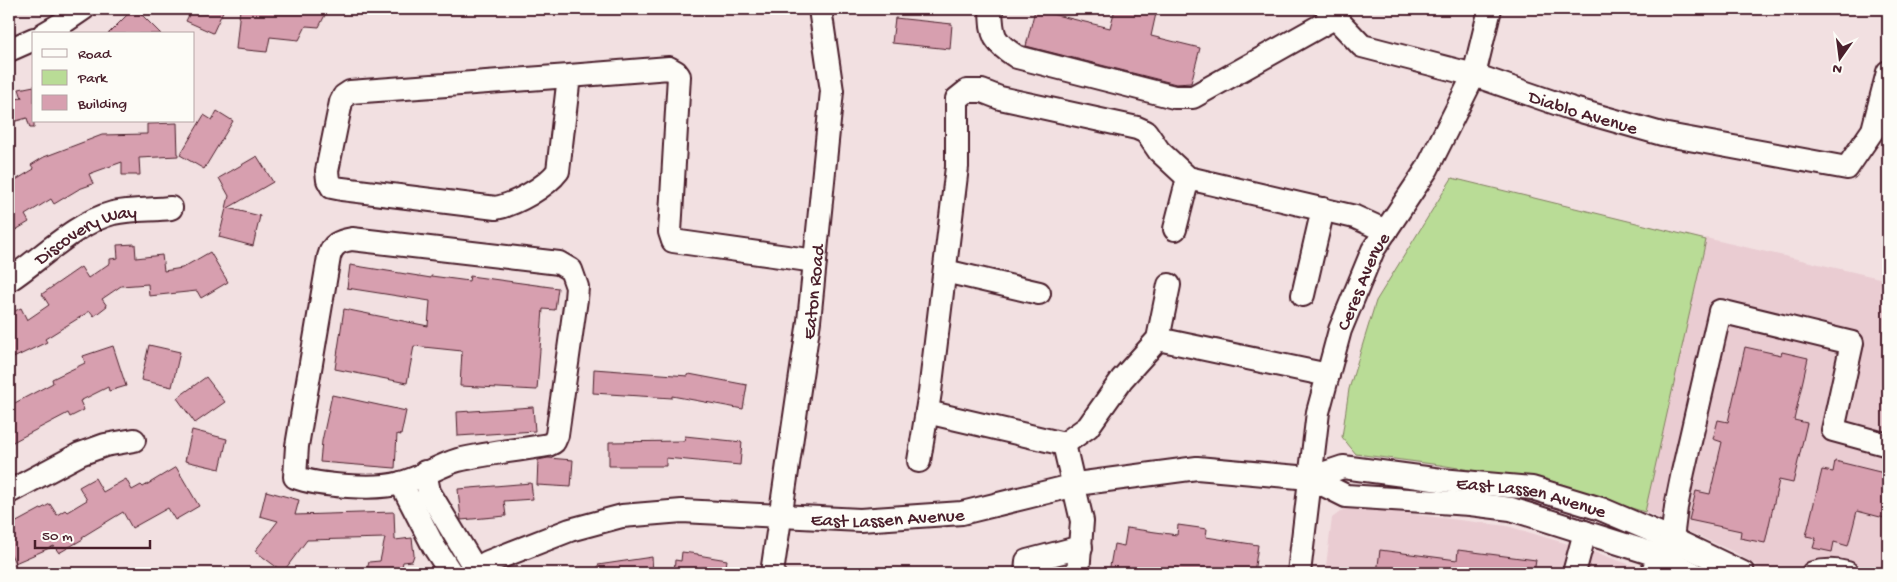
<svg xmlns="http://www.w3.org/2000/svg" width="1897" height="582" font-family="'Gochi Hand',sans-serif">
	<style>
		.built { fill: #eaccd2 }
		.green { fill: #b9dc96; stroke: #827e60 }
		.building { fill: #d79faf; stroke: #4a1f2b }
		.lines { fill: none; stroke-linecap: round; stroke-linejoin: round }
		.minor-casing { stroke: #4a1f2b; stroke-width: 26 }
		.minor { stroke: #fdfcf7; stroke-width: 22 }
		.labels { text-anchor: middle; stroke-width: 4.5; stroke-linejoin: round; paint-order: stroke }
		.street-label { font-size: 19px; fill: #4a1f2b; stroke: #fdfcf7 }
	</style>
	<rect width="100%" height="100%" fill="#f2e0e1"/>
	<filter id="ink" filterUnits="userSpaceOnUse"><feTurbulence type="fractalNoise" baseFrequency=".02" numOctaves="2"/><feDisplacementMap in="SourceGraphic" scale="10" xChannelSelector="R" yChannelSelector="G"/><feConvolveMatrix kernelMatrix="1 2 1 2 8 2 1 2 1" color-interpolation-filters="sRGB"/></filter>
	<g filter="url(#ink)">
		<g class="built">
			<polygon points="1706,238 1888,280 1888,573 1769,573 1734,552 1645,512"/>
			<polygon points="1348,506 1507,526 1592,551 1653,573 1325,573 1332,518"/>
		</g>
		<polygon class="green" points="1452,178 1706,240 1645,512 1544,482 1440,465 1356,454 1342,437 1349,389 1376,301"/>
		<g class="building">
			<polygon points="133,9 136,9 161,34 108,34"/>
			<polygon points="192,9 224,9 213,33 186,21"/>
			<polygon points="240,9 328,9 319,27 306,26 299,40 270,37 267,52 236,49"/>
			<polygon points="1115,9 1157,9 1151,36 1200,48 1191,83 1176,84 1026,46 1035,10 1110,28"/>
			<polygon points="895,18 952,24 950,49 892,43"/>
			<polygon points="34,86 34,128 30,128 27,118 9,123 9,100 22,98 19,89"/>
			<polygon points="217,111 233,121 204,169 180,155 204,115 212,120"/>
			<polygon points="177,123 178,156 139,158 140,175 122,175 122,162 89,174 93,184 79,189 54,204 51,199 25,215 29,222 9,234 9,184 34,169 31,165 44,157 102,135 147,134 147,124"/>
			<polygon points="257,156 273,182 228,208 260,216 253,246 219,237 229,196 219,178"/>
			<polygon points="135,244 136,258 162,255 164,271 182,268 210,252 228,282 201,298 197,291 149,296 148,284 121,286 102,299 107,306 94,316 90,311 45,339 47,342 9,360 9,314 21,308 27,320 49,305 42,294 81,267 88,278 110,263 110,259 118,258 117,245"/>
			<polygon points="350,265 431,278 431,276 469,281 470,276 558,288 555,310 543,309 537,390 460,386 462,351 414,346 407,383 335,369 344,309 428,326 430,301 347,288"/>
			<polygon points="149,345 180,352 172,387 141,380"/>
			<polygon points="113,346 126,386 109,391 108,387 80,401 84,410 70,417 68,413 9,444 9,406 53,383 52,379 85,363 83,356"/>
			<polygon points="1745,347 1781,355 1782,352 1808,358 1794,420 1807,423 1793,483 1779,480 1765,543 1740,538 1741,531 1689,520 1696,491 1710,494 1722,442 1713,439 1718,420 1728,422"/>
			<polygon points="594,369 688,376 689,374 747,385 743,409 672,396 672,398 593,393"/>
			<polygon points="206,377 225,402 195,423 177,398"/>
			<polygon points="332,395 406,411 401,435 397,434 395,468 320,462 322,441"/>
			<polygon points="533,407 535,431 458,436 457,412"/>
			<polygon points="192,430 227,439 220,469 185,461"/>
			<polygon points="685,436 742,442 740,465 666,458 666,466 609,466 609,442 684,441"/>
			<polygon points="548,458 573,460 571,487 537,485 538,460"/>
			<polygon points="1835,461 1888,474 1888,519 1857,511 1848,546 1834,542 1832,552 1813,548 1816,538 1806,536 1822,470 1833,472"/>
			<polygon points="176,467 199,506 175,520 168,508 132,528 123,512 82,537 83,539 59,553 54,546 15,563 9,550 9,535 14,533 11,525 50,504 57,515 65,510 67,512 87,500 79,487 95,478 103,492 126,479 132,490 141,485 143,487"/>
			<polygon points="531,483 533,499 504,501 506,516 461,520 458,489"/>
			<polygon points="266,491 299,500 295,515 394,512 395,540 412,538 414,555 412,561 403,562 401,571 366,573 369,562 380,561 385,538 307,540 283,572 255,551 278,521 260,516"/>
			<polygon points="1178,525 1207,529 1206,537 1258,545 1254,573 1119,573 1109,572 1114,544 1124,546 1127,528 1177,535"/>
			<polygon points="1380,550 1457,560 1458,550 1536,560 1534,573 1377,573"/>
			<polygon points="682,552 698,554 698,555 727,560 725,573 674,573 675,560 681,561"/>
			<polygon points="652,557 653,573 598,573 598,565"/>
		</g>
		<g class="lines">
			<defs>
				<g id="minor">
					<path d="M991 9C992 37 993 41 1017 57L1174 97H1193L1336 17"/>
					<path id="s1" d="M1327 9 1362 46 1474 75 1570 108 1662 134 1847 168 1873 130 1888 72"/>
					<polyline points="44,34 61,24 83,9"/>
					<polyline points="9,50 34,39"/>
					<path d="M569 76 350 92 344 96 341 102 327 171 328 180 332 187 342 189 496 208C516 204 546 187 558 171L569 76 669 68 676 72 679 76 670 232 673 241 815 261"/>
					<polyline points="1175,229 1188,178"/>
					<path d="M352 239 559 263 571 270 577 287 576 299 557 435 554 442 548 445C518 450 488 453 458 460 438 466 421 478 401 483 377 490 319 486 295 477L297 446 329 257C332 244 340 241 352 239Z"/>
					<polyline points="945,271 1039,293"/>
					<path id="s2" d="M9 280C41 259 75 223 113 213 130 209 153 210 171 208"/>
					<polyline points="1303,295 1323,209"/>
					<polyline points="1158,339 1328,375"/>
					<polyline points="927,412 1064,444 1082,521 1078,573"/>
					<polyline points="1064,444 1088,427 1122,379 1158,339 1169,285"/>
					<polyline points="919,461 930,392 957,167 957,99 967,91 982,91 1000,98 1137,128 1146,132 1159,151 1188,178 1355,217 1386,231"/>
					<polyline points="425,472 429,492 476,570"/>
					<path id="s3" d="M1310 478 1343 467 1441 480 1532 488 1601 509 1672 539 1743 573"/>
					<polyline points="401,483 434,547 451,573"/>
					<polyline points="9,492 80,454 105,445 134,440"/>
					<path id="s4" d="M470 573 488 562 570 530 622 516 682 511 860 520 962 513 1084 483 1197 468 1310 478 1346 496 1470 504 1511 509 1660 556 1692 573"/>
					<path id="s5" d="M772 573 809 321 832 91 820 9"/>
					<polyline points="1026,573 1027,561 1081,547"/>
					<path id="s6" d="M1299 573 1318 412 1340 330 1373 250 1427 169 1474 75 1490 9"/>
					<polyline points="1574,573 1585,532"/>
					<polyline points="1652,573 1660,556 1672,539 1676,507 1683,472 1720,311 1852,343 1833,430 1888,445"/>
					<path d="M1813 573C1825 570 1835 570 1847 573"/>
				</g>
			</defs>
			<use href="#minor" class="minor-casing"/>
			<use href="#minor" class="minor"/>
		</g>
	</g>
	<g class="labels">
		<g class="street-label">
			<text dy="7" stroke="none"><textPath href="#s1" startOffset="282">Diablo Avenue</textPath></text>
			<text dy="7" stroke="none"><textPath href="#s2" startOffset="91">Discovery Way</textPath></text>
			<text dy="7" stroke="none"><textPath href="#s6" startOffset="301">Ceres Avenue</textPath></text>
			<text dy="7" stroke="none"><textPath href="#s5" startOffset="284">Eaton Road</textPath></text>
			<text dy="7" stroke="none"><textPath href="#s3" startOffset="226">East Lassen Avenue</textPath></text>
			<text dy="7" stroke="none"><textPath href="#s4" startOffset="429">East Lassen Avenue</textPath></text>
		</g>
	</g>
	<rect width="1897" height="582" fill="none" stroke="#fdfcf7" stroke-width="30"/>
	<rect x="15" y="15" width="1867" height="552" fill="none" stroke="#4a1f2b" stroke-width="2" filter="url(#ink)"/>
	<rect x="32" y="32" width="162" height="90" fill="#fdfcf7" stroke="#b5a4a5"/>
	<rect x="42" y="49" width="25" height="8" fill="#fdfcf7" stroke="#b5a4a5"/>
	<text x="78" y="58" font-size="15" fill="#4a1f2b">Road</text>
	<rect x="42" y="70" width="25" height="15" fill="#b9dc96" stroke="#b5a4a5"/>
	<text x="78" y="82" font-size="15" fill="#4a1f2b">Park</text>
	<rect x="42" y="95" width="25" height="15" fill="#d79faf" stroke="#b5a4a5"/>
	<text x="78" y="108" font-size="15" fill="#4a1f2b">Building</text>
	<g transform="translate(1840 58) rotate(194)" stroke="#fdfcf7" stroke-width="4" paint-order="stroke">
	<path d="M0-4L9 19L0 12L-9 19Z" fill="#4a1f2b"/>
	<text y="-8" font-size="14" font-weight="bold" text-anchor="middle" fill="#4a1f2b">N</text>
	</g>
	<path d="M35 540v8h115v-8" fill="none" stroke="#4a1f2b" stroke-width="2.5"/>
	<text x="42" y="540" font-size="15" fill="#4a1f2b" stroke="#fdfcf7" stroke-width="4" paint-order="stroke">50 m</text>
</svg>
